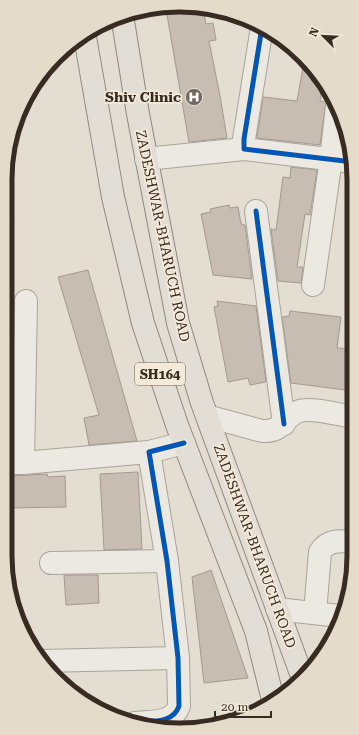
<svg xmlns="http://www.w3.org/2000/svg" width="359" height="735" font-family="'Roboto Serif',serif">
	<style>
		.building { fill: #c8bdb3; stroke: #a49991 }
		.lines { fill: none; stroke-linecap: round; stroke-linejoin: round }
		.minor-casing { stroke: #a9a39a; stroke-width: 24 }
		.major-casing { stroke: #8f8881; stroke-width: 24 }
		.minor { stroke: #ece9e2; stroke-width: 22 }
		.major { stroke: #e3ded5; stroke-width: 22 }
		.cycleway-casing { stroke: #f3ead9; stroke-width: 8 }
		.cycleway { stroke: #0057b8; stroke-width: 5 }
		.labels { text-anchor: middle; stroke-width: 3.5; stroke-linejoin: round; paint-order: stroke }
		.shield { fill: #f3ead9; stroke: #706459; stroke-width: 1 }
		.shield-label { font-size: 13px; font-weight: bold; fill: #382b22 }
		.poi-label { font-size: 14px; font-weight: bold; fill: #382b22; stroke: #f3ead9; text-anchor: end }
		.street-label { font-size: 14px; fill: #382b22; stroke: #f3ead9 }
		.rim { fill: none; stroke: #382b22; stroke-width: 5 }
	</style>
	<rect width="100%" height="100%" fill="#e3ddd2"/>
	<g class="building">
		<polygon points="191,5 203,9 206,24 213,23 216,40 209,41 220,96 227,138 189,142 166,9"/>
		<polygon points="304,62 318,73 323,83 320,101 326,102 320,145 257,138 263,97 297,101"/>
		<polygon points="291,167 317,170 310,215 305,214 297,267 303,267 301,283 278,281 271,229 276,230 283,177 290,178"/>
		<polygon points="229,205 230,208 238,207 241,224 245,225 252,279 213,275 201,214 211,212 210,209"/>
		<polygon points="88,270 137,441 89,445 84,418 99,415 58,277"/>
		<polygon points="217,301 256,306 266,382 250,385 248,378 228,382 214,307 218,306"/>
		<polygon points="290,311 341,317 337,348 353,349 353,391 291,383 282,317 289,316"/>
		<polygon points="5,382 12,382 11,445 5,445"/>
		<polygon points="138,472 142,549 104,550 100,474"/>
		<polygon points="47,474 48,477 65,476 66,507 11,508 10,476"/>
		<polygon points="211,570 248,678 204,683 192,577"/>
		<polygon points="64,575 98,575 99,603 66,605"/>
	</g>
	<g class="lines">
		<defs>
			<g id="minor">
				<polyline points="262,27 244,139 244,149 353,162"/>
				<polyline points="146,159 244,149"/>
				<polyline points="256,211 284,424"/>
				<polyline points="313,285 331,159 337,106"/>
				<path d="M207 416 262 431C283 432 282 419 297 412 309 406 339 415 353 417"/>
				<polyline points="5,463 23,463 149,452"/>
				<polyline points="23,463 26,301"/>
				<polyline points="51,563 167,561"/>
				<polyline points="277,609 340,616"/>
				<path d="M315 613 320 552C328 539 340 541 354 542"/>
				<polyline points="41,661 178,658"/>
				<path d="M135 723C151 721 173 724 179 706L178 658 167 561 149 452 184 443"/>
			</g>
			<g id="major">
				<polyline points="122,15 138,114 178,323 202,403 303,679"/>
				<polyline points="85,37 113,197 143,323 177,425 256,631 273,700"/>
			</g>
		</defs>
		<use href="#minor" class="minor-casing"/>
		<use href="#major" class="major-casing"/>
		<use href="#minor" class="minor"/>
		<use href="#major" class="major"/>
		<defs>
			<g id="cycleway">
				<polyline points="262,27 244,139 244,149 353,162"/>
				<polyline points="256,211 284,424"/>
				<path d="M135 723C151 721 173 724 179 706L178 658 167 561 149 452 184 443"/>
			</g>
		</defs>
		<use href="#cycleway" class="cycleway-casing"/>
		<use href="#cycleway" class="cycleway"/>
	</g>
	<defs>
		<symbol id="hospital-disc" viewBox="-11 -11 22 22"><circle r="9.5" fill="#746960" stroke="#f3ead9"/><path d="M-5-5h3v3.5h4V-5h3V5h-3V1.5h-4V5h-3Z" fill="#fff"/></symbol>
	</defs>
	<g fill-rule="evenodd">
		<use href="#hospital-disc" x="184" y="87" width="20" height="20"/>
	</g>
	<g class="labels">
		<rect class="shield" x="135" y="363" width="50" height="22" rx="3"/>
		<g class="shield-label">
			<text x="160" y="379">SH164</text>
		</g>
		<g class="poi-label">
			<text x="181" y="102">Shiv Clinic</text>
		</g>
		<g class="street-label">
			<text transform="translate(163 236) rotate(78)" y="5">ZADESHWAR-BHARUCH ROAD</text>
			<text transform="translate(255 546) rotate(70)" y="5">ZADESHWAR-BHARUCH ROAD</text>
		</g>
	</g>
	<path d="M0 0H359V735H0ZM179 12H180A167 167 0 0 1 347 179V556A167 167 0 0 1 180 723H179A167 167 0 0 1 12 556V179A167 167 0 0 1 179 12Z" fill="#e4dbca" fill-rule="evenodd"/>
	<path class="rim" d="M179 12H180A167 167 0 0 1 347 179V556A167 167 0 0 1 180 723H179A167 167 0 0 1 12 556V179A167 167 0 0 1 179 12Z"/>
	<g transform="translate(323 36) rotate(294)" stroke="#f3ead9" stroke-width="3" paint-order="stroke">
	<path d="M0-3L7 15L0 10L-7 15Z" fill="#382b22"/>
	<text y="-6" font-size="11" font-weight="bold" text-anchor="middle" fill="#382b22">N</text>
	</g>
	<path d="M215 711v6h56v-6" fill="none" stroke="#382b22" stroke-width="2"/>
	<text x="221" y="711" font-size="12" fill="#382b22" stroke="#f3ead9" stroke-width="3" paint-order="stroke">20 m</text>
</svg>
